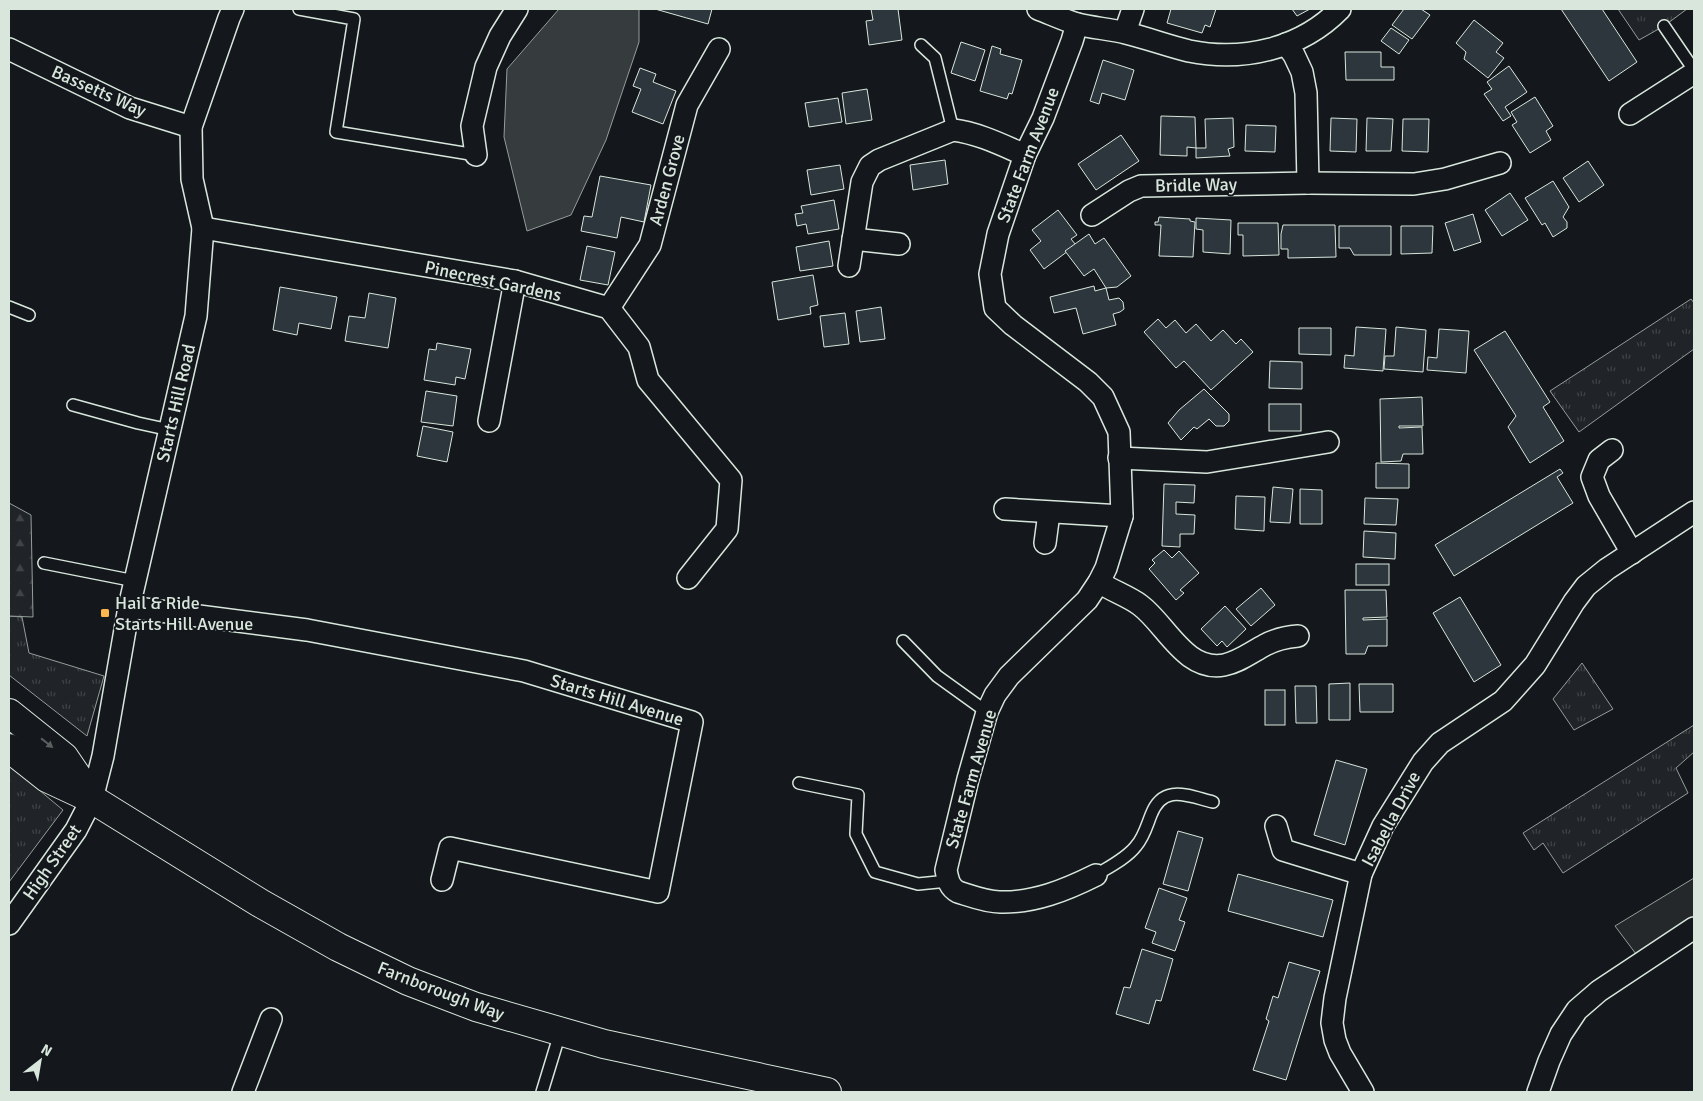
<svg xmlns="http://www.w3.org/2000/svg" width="1703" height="1101" font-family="Signika,sans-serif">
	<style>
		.grass { fill: url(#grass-tufts); stroke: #939e99 }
		.forest { fill: url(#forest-firs); stroke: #939e99 }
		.parking { fill: #24282b; stroke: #939e99 }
		.water { fill: #363b3e; stroke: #939e99 }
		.building { fill: #2c363c; stroke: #d8e6dc }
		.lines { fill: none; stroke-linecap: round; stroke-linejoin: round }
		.lane-casing { stroke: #d8e6dc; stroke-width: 14 }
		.street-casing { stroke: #d8e6dc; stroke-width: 24 }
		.highway-casing { stroke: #d8e6dc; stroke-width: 30 }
		.lane { stroke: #14181c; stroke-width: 11 }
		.street { stroke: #14181c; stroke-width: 21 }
		.highway { stroke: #14181c; stroke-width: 28 }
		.oneway { fill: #59605f }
		.poi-dot { fill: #ffb74d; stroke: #14181c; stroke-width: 2 }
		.labels { text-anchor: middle; stroke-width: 4; stroke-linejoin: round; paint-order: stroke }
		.street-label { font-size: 18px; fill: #d8e6dc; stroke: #14181c }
		.poi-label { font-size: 18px; fill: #d8e6dc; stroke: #14181c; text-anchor: start }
	</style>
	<defs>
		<pattern id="grass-tufts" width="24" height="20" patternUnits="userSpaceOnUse" patternTransform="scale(1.25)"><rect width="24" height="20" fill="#202428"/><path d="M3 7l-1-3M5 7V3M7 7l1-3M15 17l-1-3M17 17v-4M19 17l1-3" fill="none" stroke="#404447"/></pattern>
		<pattern id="forest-firs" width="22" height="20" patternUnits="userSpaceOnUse" patternTransform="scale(1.25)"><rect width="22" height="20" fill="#202428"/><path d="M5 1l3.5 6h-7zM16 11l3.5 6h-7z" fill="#404447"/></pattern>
	</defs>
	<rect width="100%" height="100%" fill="#14181c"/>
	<g class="grass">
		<polygon points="1618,9 1687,9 1664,26 1639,40"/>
		<polygon points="1691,299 1694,303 1694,349 1579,432 1550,391"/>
		<polygon points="9,616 22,617 29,653 104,676 87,736 9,675"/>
		<polygon points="1582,663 1613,709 1574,730 1553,699"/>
		<polygon points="1694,725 1694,752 1676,768 1688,793 1563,873 1543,843 1534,850 1523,833"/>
		<polygon points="9,765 63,810 9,882"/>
	</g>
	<polygon class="forest" points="9,503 31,515 33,617 9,616"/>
	<polygon class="parking" points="1694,878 1694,928 1642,962 1615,926"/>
	<polygon class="water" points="559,9 639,9 639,42 606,140 571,215 527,231 504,137 507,69"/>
	<g class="building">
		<polygon points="655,9 712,9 708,24"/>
		<polygon points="871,9 898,9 902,40 869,45 866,21 873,20"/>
		<polygon points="1171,9 1216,9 1210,27 1205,25 1202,33 1167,23"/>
		<polygon points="1292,9 1310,9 1297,16"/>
		<polygon points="1404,9 1421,9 1430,15 1412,39 1392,25"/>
		<polygon points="1561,9 1602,9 1637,62 1609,81"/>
		<polygon points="1474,20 1503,43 1496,52 1504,58 1488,78 1464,59 1466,52 1456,43"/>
		<polygon points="1391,28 1409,40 1399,54 1381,41"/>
		<polygon points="961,42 985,50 975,81 951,73"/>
		<polygon points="992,46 1001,49 1000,54 1022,60 1012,94 1009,93 1007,99 980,91"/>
		<polygon points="1345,52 1381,52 1381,67 1394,67 1394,80 1346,80"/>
		<polygon points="1103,60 1134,70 1125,100 1102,93 1099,104 1090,101"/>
		<polygon points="1509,66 1527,92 1505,107 1511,116 1503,121 1484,94 1492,89 1487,82"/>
		<polygon points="640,68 656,74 653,82 676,91 663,124 632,112 641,89 633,86"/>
		<polygon points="867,89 872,120 846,124 842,93"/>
		<polygon points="1535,97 1553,126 1546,131 1551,140 1530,153 1512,125 1517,122 1511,112"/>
		<polygon points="838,98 842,122 809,127 805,103"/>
		<polygon points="1161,116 1195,117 1196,148 1187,147 1187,156 1160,155"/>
		<polygon points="1233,118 1234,147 1228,149 1230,156 1196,158 1196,148 1206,148 1205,119"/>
		<polygon points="1331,118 1357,119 1356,152 1330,151"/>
		<polygon points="1367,118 1393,119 1391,151 1366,151"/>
		<polygon points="1403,119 1429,119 1428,152 1402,151"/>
		<polygon points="1246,125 1276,126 1275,152 1245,151"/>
		<polygon points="1121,135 1139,161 1096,190 1078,164"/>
		<polygon points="945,160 948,184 913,190 910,165"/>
		<polygon points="1588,161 1604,185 1579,202 1563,178"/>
		<polygon points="840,165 844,189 811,195 807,170"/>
		<polygon points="600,176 651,185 644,222 621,217 617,238 581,231 584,216 592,217"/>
		<polygon points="1553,181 1569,207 1563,217 1567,222 1567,228 1553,237 1545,223 1542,225 1525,198"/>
		<polygon points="1510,193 1528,220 1502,236 1485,210"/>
		<polygon points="834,200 839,229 808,234 806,224 797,226 795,214 803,213 801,206"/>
		<polygon points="1058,210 1077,235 1071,239 1076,245 1044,269 1030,250 1041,241 1032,230"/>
		<polygon points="1473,214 1481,242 1454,251 1445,223"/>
		<polygon points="1159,217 1190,219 1190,221 1195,222 1193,257 1159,256 1161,225 1155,225 1155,222 1158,222"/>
		<polygon points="1196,218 1231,220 1230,254 1203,252 1203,230 1196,229"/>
		<polygon points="1238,223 1278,223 1279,255 1243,256 1243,235 1238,235"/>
		<polygon points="1283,225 1335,225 1336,257 1288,258 1288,249 1281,249 1281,234"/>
		<polygon points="1339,226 1391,226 1391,255 1354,255 1350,248 1339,248"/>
		<polygon points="1401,226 1433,226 1432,253 1401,254"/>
		<polygon points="1089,234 1095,244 1104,238 1131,276 1117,287 1106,288 1094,269 1084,276 1065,251"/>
		<polygon points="829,241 833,266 800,271 796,247"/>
		<polygon points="587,246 615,252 608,285 580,280"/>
		<polygon points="813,275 818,305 810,307 811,314 778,320 772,282"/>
		<polygon points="1094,286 1095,291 1106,288 1109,300 1119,298 1123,302 1124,309 1120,312 1113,314 1116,325 1083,334 1076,308 1054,313 1050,297"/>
		<polygon points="280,287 337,297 331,329 299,323 297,335 273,330"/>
		<polygon points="369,293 396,298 388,348 345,341 349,316 365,318"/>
		<polygon points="881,307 885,339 860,342 856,311"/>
		<polygon points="845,313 849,344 824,347 820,316"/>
		<polygon points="1158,319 1166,328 1175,320 1186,333 1196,324 1211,341 1223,330 1236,344 1241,339 1253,352 1211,390 1184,361 1176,368 1144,332"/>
		<polygon points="1356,327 1386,329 1383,371 1344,368 1345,355 1354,356"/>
		<polygon points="1396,327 1426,330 1423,372 1384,369 1385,356 1394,356"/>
		<polygon points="1299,328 1331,328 1331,355 1299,354"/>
		<polygon points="1439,329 1469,331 1466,373 1427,370 1428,357 1437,358"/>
		<polygon points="1505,331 1550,402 1543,407 1564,441 1530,463 1508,427 1516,416 1474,350"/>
		<polygon points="437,343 471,349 465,379 456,377 455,385 424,380 429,349 436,350"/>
		<polygon points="1270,361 1302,362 1302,389 1269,388"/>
		<polygon points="1204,389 1229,414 1229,421 1224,426 1216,426 1209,419 1197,429 1194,427 1181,440 1168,423 1179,410"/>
		<polygon points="426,391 457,396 453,426 421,422"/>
		<polygon points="1422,397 1423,426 1399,426 1399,428 1422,427 1423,454 1403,454 1401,461 1381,462 1380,399"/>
		<rect x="1269" y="404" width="32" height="27"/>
		<polygon points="423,426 453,432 447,462 417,456"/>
		<polygon points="1376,463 1409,464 1409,488 1376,488"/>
		<polygon points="1560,469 1563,473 1557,477 1573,503 1454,576 1435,545"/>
		<polygon points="1164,484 1195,485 1194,503 1176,502 1176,514 1195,515 1194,534 1180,534 1180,547 1162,546"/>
		<polygon points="1273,487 1293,489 1290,523 1270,522"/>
		<polygon points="1300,489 1322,490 1322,524 1300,524"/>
		<polygon points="1236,496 1265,497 1264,531 1235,529"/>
		<polygon points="1365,498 1398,499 1396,525 1364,524"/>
		<polygon points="1364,531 1396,533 1395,559 1363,557"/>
		<polygon points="1164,550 1172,558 1179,551 1199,573 1180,590 1184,593 1176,600 1149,569 1155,563 1152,560"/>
		<rect x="1356" y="564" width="33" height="21"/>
		<polygon points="1261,588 1275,605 1251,626 1236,609"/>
		<polygon points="1345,590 1386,590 1387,617 1363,618 1363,620 1387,619 1387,646 1368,646 1365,654 1346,654"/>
		<polygon points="1460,597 1501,665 1474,682 1433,613"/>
		<polygon points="1225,606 1246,629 1227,647 1222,641 1217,646 1201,629"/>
		<polygon points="1350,683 1350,720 1329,720 1329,684"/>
		<polygon points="1359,684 1393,684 1393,712 1360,712"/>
		<polygon points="1295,686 1316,686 1317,723 1296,723"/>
		<rect x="1265" y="690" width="20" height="35"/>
		<polygon points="1336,760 1367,769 1345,845 1314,835"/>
		<polygon points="1178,831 1203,838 1188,891 1163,884"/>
		<polygon points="1238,874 1333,900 1323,937 1228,911"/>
		<polygon points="1159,888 1187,898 1179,920 1185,922 1175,951 1152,943 1156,932 1145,928"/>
		<polygon points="1142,949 1173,959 1161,1001 1156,1000 1149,1024 1116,1014 1124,987 1130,988"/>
		<polygon points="1289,962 1320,971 1286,1080 1253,1070 1269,1021 1266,1019 1273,996 1278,998"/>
	</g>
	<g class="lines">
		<defs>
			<g id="lane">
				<polyline points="299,9 354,19 336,132 476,155"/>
				<polyline points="1664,26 1694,70"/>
				<polyline points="921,45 935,58 953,130"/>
				<polyline points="9,307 29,315"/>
				<polyline points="73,405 138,423 170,430"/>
				<polyline points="44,563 135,581"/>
				<polyline points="903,641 937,676 987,712"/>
				<polyline points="799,783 858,795 856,834 875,872 918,884 948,881"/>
				<path d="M1096 875C1109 867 1127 858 1136 846 1144 837 1147 825 1151 815 1163 783 1188 796 1213 802"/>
				<polyline points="542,1092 560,1033"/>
			</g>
			<g id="street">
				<path d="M1038 9C1051 14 1064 20 1077 24 1093 28 1110 29 1126 33 1147 38 1168 46 1189 51 1243 62 1301 49 1340 9"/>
				<path d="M1077 24 1072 41 1043 118 1025 155 998 234 990 274 995 308 1013 325 1088 382 1103 397 1119 432 1122 516 1106 568 1099 582 1087 600 1009 676 995 695 987 712 968 779 946 870C948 880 949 887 958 892 971 896 986 902 1000 902 1034 903 1066 890 1096 875"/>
				<polyline points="1125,32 1133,9"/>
				<polyline points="9,49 130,108 191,127"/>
				<polyline points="1630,114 1694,73"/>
				<polyline points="476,155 472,126 486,67 500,36 517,9"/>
				<polyline points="1308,183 1414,184 1445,179 1500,163"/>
				<polyline points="1092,215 1129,191 1141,186 1308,183 1306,93 1302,72 1294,55 1286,44"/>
				<polyline points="203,228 515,281 609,308 639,347 648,380 731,480 727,529 688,578"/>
				<polyline points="853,239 899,244"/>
				<path d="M849 266 862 182 870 166 879 160 953 130C978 133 1002 145 1025 155"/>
				<polyline points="609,308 650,245 687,105 719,49"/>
				<polyline points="489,421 515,281"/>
				<polyline points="1612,450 1599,460 1592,477 1599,496 1632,553"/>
				<polyline points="1119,458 1207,462 1328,442"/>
				<polyline points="1005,509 1122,516"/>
				<polyline points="1045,543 1049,513"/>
				<path d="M1099 582C1112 591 1128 596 1140 605 1166 624 1185 672 1224 665 1239 662 1252 652 1265 645 1276 639 1286 637 1298 636"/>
				<polyline points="129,607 307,630 524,671 692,722 658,892 450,848 442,880"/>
				<polyline points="1276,826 1283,850 1361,874"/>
				<polyline points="9,924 76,830 92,799 103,756 129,607 196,316 203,228 192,179 191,127 229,18 233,9"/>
				<polyline points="243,1092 271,1019"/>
				<polyline points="1363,1092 1340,1053 1335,1040 1332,1023 1335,998 1361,874 1383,826 1423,762 1440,743 1503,701 1535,665 1574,602 1586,586 1607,569 1694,512"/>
				<polyline points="1538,1092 1549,1061 1561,1034 1577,1010 1599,991 1694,928"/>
			</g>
			<g id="highway">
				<polyline points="9,713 64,757 92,798"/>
				<polyline points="9,748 47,778 92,799 260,903 338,947 408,981 476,1007 604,1044 827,1092"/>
			</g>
		</defs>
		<use href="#lane" class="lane-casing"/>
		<use href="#street" class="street-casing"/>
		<use href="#highway" class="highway-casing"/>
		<use href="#lane" class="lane"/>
		<use href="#street" class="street"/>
		<use href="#highway" class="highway"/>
	</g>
	<defs><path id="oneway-solid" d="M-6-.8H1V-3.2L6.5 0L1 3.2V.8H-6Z" transform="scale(1.25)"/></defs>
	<use class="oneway" href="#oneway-solid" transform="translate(47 743) rotate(38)"/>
	<rect class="poi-dot" x="100" y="608" width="10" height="10" rx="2.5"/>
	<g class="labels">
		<g class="street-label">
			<text transform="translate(99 91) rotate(24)" y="6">Bassetts Way</text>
			<text transform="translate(1028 155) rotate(-69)" y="6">State Farm Avenue</text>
			<text transform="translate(667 180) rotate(-75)" y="6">Arden Grove</text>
			<text transform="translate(1196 185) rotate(-1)" y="6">Bridle Way</text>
			<text transform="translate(493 281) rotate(12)" y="6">Pinecrest Gardens</text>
			<text transform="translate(176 403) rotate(-77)" y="6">Starts Hill Road</text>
			<text transform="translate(617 700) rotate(17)" y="6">Starts Hill Avenue</text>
			<text transform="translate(971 779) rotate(-74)" y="6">State Farm Avenue</text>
			<text transform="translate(1391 819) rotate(-62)" y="6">Isabella Drive</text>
			<text transform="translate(52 862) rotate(-55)" y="6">High Street</text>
			<text transform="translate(441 991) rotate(21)" y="6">Farnborough Way</text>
		</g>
		<g class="poi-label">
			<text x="115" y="609">Hail &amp; Ride<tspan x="115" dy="21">Starts Hill Avenue</tspan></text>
		</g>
	</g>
	<rect width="1703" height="1101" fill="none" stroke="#d8e6dc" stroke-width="20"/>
	<g transform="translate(40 1061) rotate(31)" stroke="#14181c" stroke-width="4" paint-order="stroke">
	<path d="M0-4L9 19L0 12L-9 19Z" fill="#d8e6dc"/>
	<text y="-8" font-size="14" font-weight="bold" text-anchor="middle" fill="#d8e6dc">N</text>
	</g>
</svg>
